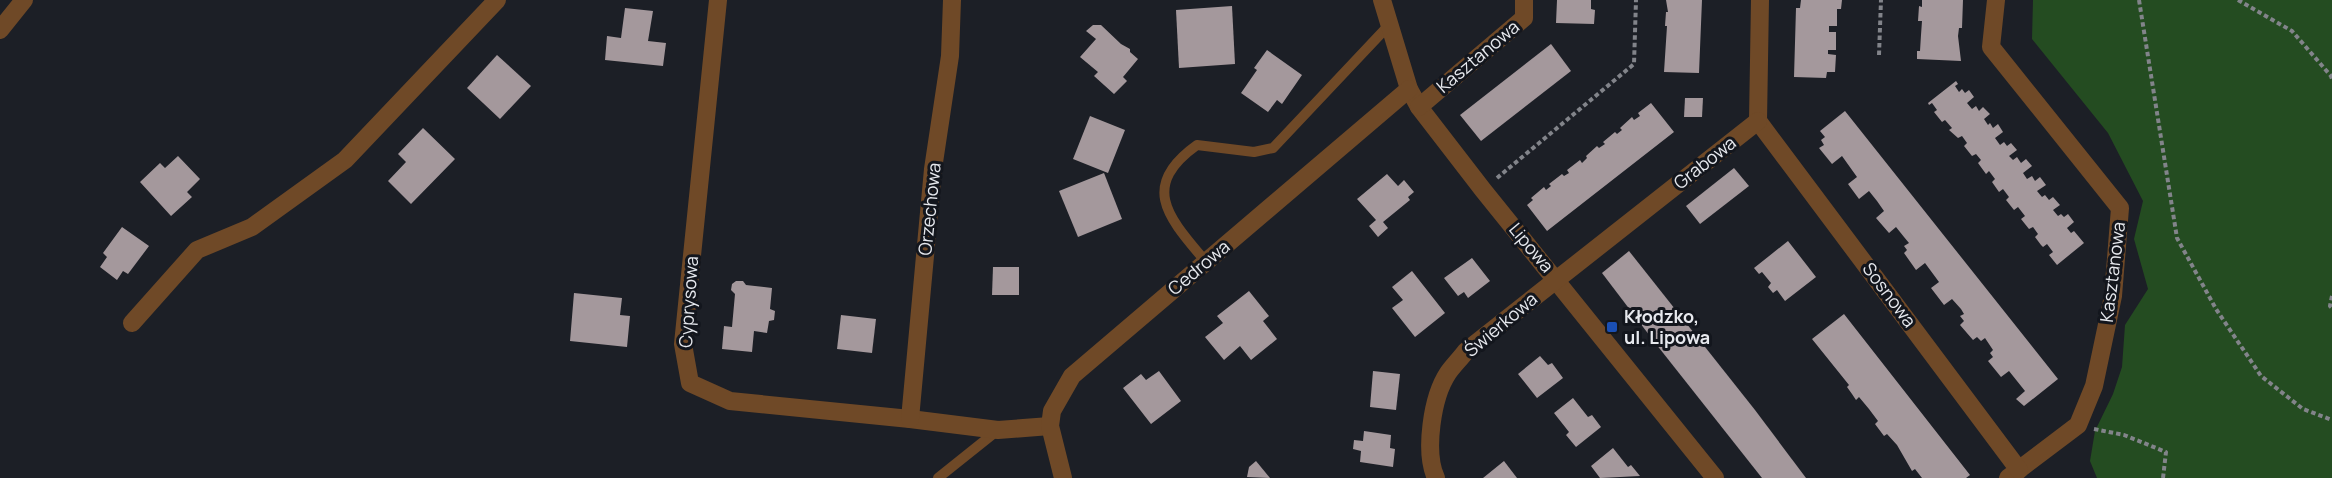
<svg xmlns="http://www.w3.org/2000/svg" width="2332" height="478" font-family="Manrope,sans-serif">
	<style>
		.green { fill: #244c21 }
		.building { fill: #a4989c }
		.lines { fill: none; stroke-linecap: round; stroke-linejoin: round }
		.path { stroke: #82848a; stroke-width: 4; stroke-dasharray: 4.5 3; stroke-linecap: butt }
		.service { stroke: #6f4927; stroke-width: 10 }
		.minor { stroke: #6f4927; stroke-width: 18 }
		.tertiary { stroke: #6f4927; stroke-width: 18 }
		.transit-dot { fill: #1a4fb4; stroke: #13161d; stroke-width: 2 }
		.labels { text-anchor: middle; stroke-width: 6; stroke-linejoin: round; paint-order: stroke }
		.street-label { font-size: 18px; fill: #e7e9ee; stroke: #13161d }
		.poi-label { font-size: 18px; font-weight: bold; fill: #e7e9ee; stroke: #13161d; text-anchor: start }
	</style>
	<rect width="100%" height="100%" fill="#1c1f26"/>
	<polygon class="green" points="2033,0 2332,0 2332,478 2097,478 2090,461 2095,431 2113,394 2122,367 2125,325 2148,289 2134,239 2143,201 2108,133 2032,39"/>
	<g class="building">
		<polygon points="1557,0 1591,0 1591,9 1595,10 1594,24 1556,23"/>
		<polygon points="1666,0 1702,0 1699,73 1664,72 1667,26 1665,26 1666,12 1668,12"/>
		<polygon points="1801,0 1842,0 1841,9 1837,9 1837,26 1829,26 1829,32 1836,32 1836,50 1828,50 1828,54 1836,55 1835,72 1827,72 1826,78 1794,77 1796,8 1800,8"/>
		<polygon points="1922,0 1963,0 1962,28 1959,28 1958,36 1961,61 1917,59 1917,51 1920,51 1921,35 1922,21 1918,21 1919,6 1922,7"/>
		<polygon points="1232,6 1235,64 1179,68 1176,10"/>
		<polygon points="625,8 653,11 648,41 666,43 663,66 605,60 607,36 621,38"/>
		<polygon points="1093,25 1101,25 1121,44 1130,49 1130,52 1138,59 1123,77 1127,81 1114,94 1094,76 1098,72 1080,57 1096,39 1086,31"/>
		<polygon points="1551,44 1571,71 1481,141 1460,115"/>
		<polygon points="1267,50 1302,75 1282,104 1277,100 1268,112 1241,93 1257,70 1254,68"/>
		<polygon points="497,55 531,86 500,119 467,88"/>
		<polygon points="1956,81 1958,84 1955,86 1959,92 1962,89 1965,93 1969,90 1974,97 1967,103 1972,109 1976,106 1979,111 1983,107 1990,114 1984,119 1988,125 1990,123 1993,128 1998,124 2003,132 1995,138 2000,145 2004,142 2007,146 2011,143 2017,150 2009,156 2013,160 2017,157 2021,163 2026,159 2032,166 2023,173 2027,179 2032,176 2035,181 2040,177 2046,185 2037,191 2042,197 2045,195 2049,200 2053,197 2060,205 2053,210 2058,216 2061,214 2064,217 2068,214 2074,222 2067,228 2071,233 2074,231 2084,243 2057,265 2049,255 2053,252 2047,244 2043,247 2041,245 2035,237 2038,234 2033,227 2029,229 2021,219 2025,216 2018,207 2014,210 2006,200 2009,197 2003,189 1999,192 1992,182 1995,179 1989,171 1986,174 1978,163 1981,160 1976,154 1972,156 1964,146 1967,143 1962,136 1958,138 1949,130 1952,128 1945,120 1942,122 1934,112 1937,110 1932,103 1929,105 1928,103"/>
		<polygon points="1685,98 1703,98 1702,117 1684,117"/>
		<polygon points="1651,103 1674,132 1547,231 1527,205 1533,200 1531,198 1544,187 1546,190 1551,186 1549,184 1562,174 1564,176 1569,173 1567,170 1580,160 1582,163 1587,158 1586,156 1597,146 1599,148 1605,144 1603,142 1615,132 1617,134 1622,130 1620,128 1632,117 1634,120 1640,116 1638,113"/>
		<polygon points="1845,111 2058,379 2024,406 2016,399 2025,391 2009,371 2001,377 1988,361 1993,357 1990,353 1993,350 1985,338 1981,341 1977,337 1973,340 1960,325 1964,321 1960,316 1964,314 1961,309 1952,299 1944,305 1931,288 1939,282 1925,263 1916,270 1904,253 1907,250 1904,246 1909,243 1904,237 1896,227 1889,233 1876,218 1884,211 1877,201 1869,191 1859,199 1848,184 1857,177 1842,156 1832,164 1819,148 1824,145 1821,140 1825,137 1820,131"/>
		<polygon points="1090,116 1125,130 1108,173 1073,159"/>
		<polygon points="423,128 455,159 411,204 388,181 406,162 398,154"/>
		<polygon points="178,156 200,179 187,192 192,197 171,216 140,182 160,163 165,168"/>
		<polygon points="1734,168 1749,186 1700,224 1686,206"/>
		<polygon points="1104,173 1122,219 1078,237 1059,191"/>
		<polygon points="1387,174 1398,186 1404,180 1414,192 1408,197 1410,200 1383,222 1388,228 1378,237 1369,226 1376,220 1357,199"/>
		<polygon points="122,227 149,246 128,274 123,271 117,280 100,267 107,257 103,253"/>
		<polygon points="1788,241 1816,277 1785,301 1777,290 1773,293 1768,287 1771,283 1762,272 1759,274 1754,268"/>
		<polygon points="1629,251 1755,410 1806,478 1762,478 1656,344 1602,273"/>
		<polygon points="1472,258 1490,281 1468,298 1464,292 1458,296 1444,278"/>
		<polygon points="993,267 1019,267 1019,295 992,295"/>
		<polygon points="1412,271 1445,313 1415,337 1392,308 1403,300 1392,287"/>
		<polygon points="736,281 743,281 746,285 772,288 770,309 775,311 774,320 769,321 767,333 754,331 752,352 722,349 724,326 732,327 735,294 731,290 732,284"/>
		<polygon points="1249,291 1269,316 1263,321 1277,339 1251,360 1240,346 1224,360 1205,337 1223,323 1217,316"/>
		<polygon points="574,293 622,298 620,315 630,316 627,347 570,341"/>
		<polygon points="1844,314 1970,475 1966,478 1922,478 1915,469 1912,471 1897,445 1887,434 1884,436 1875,424 1878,421 1869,409 1859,397 1856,400 1852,394 1847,387 1849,385 1812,339"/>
		<polygon points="841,315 876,319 872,353 837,349"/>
		<polygon points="1540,356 1548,365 1552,363 1563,378 1537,398 1518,374"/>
		<polygon points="1159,371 1181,401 1151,424 1123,388 1141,374 1146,380"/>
		<polygon points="1373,371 1400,374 1396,410 1370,407"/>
		<polygon points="1573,398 1588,417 1592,415 1601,427 1576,447 1566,435 1569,432 1554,413"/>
		<polygon points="1364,431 1391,435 1390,448 1395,449 1393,467 1360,462 1361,451 1353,449 1354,440 1363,441"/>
		<polygon points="1613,448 1628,467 1631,465 1640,476 1600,478 1591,466"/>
		<polygon points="1256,461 1270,478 1247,477 1249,467"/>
		<polygon points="1504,461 1517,478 1483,478"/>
	</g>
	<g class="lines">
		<g class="path">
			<polyline points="2139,0 2177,238 2216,309 2261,376 2303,409 2332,420"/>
			<polyline points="2238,0 2292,31 2331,76 2332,79"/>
			<polyline points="1879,55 1881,0"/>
			<polyline points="1497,178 1634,64 1636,0"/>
			<polyline points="2332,296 2330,306 2332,308"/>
			<polyline points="2094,429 2124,435 2166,452 2163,478"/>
		</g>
		<g class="service">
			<path d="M1206 262C1170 219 1138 187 1197 145L1254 152 1273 148 1390 24"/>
			<polyline points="938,478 998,430"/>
		</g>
		<g class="minor">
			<polyline points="718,0 683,344 690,383 730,401 910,419 998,430 1050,426"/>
			<polyline points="1382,0 1409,89 1419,107 1483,190 1715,478"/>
			<polyline points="1996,0 1991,47 2120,208 2113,296 2094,386 2078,425 2008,478"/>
			<polyline points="1419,107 1524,18 1524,0"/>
			<polyline points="1758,121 2019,470"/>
			<polyline points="1758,121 1760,0"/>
			<polyline points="132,323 197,250 252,227 345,160 497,0"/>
			<polyline points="910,419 933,169 950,56 952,0"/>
			<polyline points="1063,478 1050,426 1052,411 1072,376 1409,89"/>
			<path d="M1436 478C1424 452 1432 397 1448 373 1453 366 1460 359 1466 351L1758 121"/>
		</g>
		<polyline class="tertiary" points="0,30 24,0"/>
	</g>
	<rect class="transit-dot" x="1606" y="321" width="12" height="12" rx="3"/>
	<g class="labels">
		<g class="street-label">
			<text transform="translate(1478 57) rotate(-40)" y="6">Kasztanowa</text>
			<text transform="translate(1705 163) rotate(-38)" y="6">Grabowa</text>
			<text transform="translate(930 209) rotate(-84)" y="6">Orzechowa</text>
			<text transform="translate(1531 248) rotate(50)" y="6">Lipowa</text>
			<text transform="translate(1199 268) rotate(-40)" y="6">Cedrowa</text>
			<text transform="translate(2113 272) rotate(-83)" y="6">Kasztanowa</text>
			<text transform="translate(1889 295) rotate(53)" y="6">Sosnowa</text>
			<text transform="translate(689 302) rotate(-86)" y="6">Cyprysowa</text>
			<text transform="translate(1501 325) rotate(-40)" y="6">Świerkowa</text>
		</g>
		<g class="poi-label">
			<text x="1624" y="323">Kłodzko,<tspan x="1624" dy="21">ul. Lipowa</tspan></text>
		</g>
	</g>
</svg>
